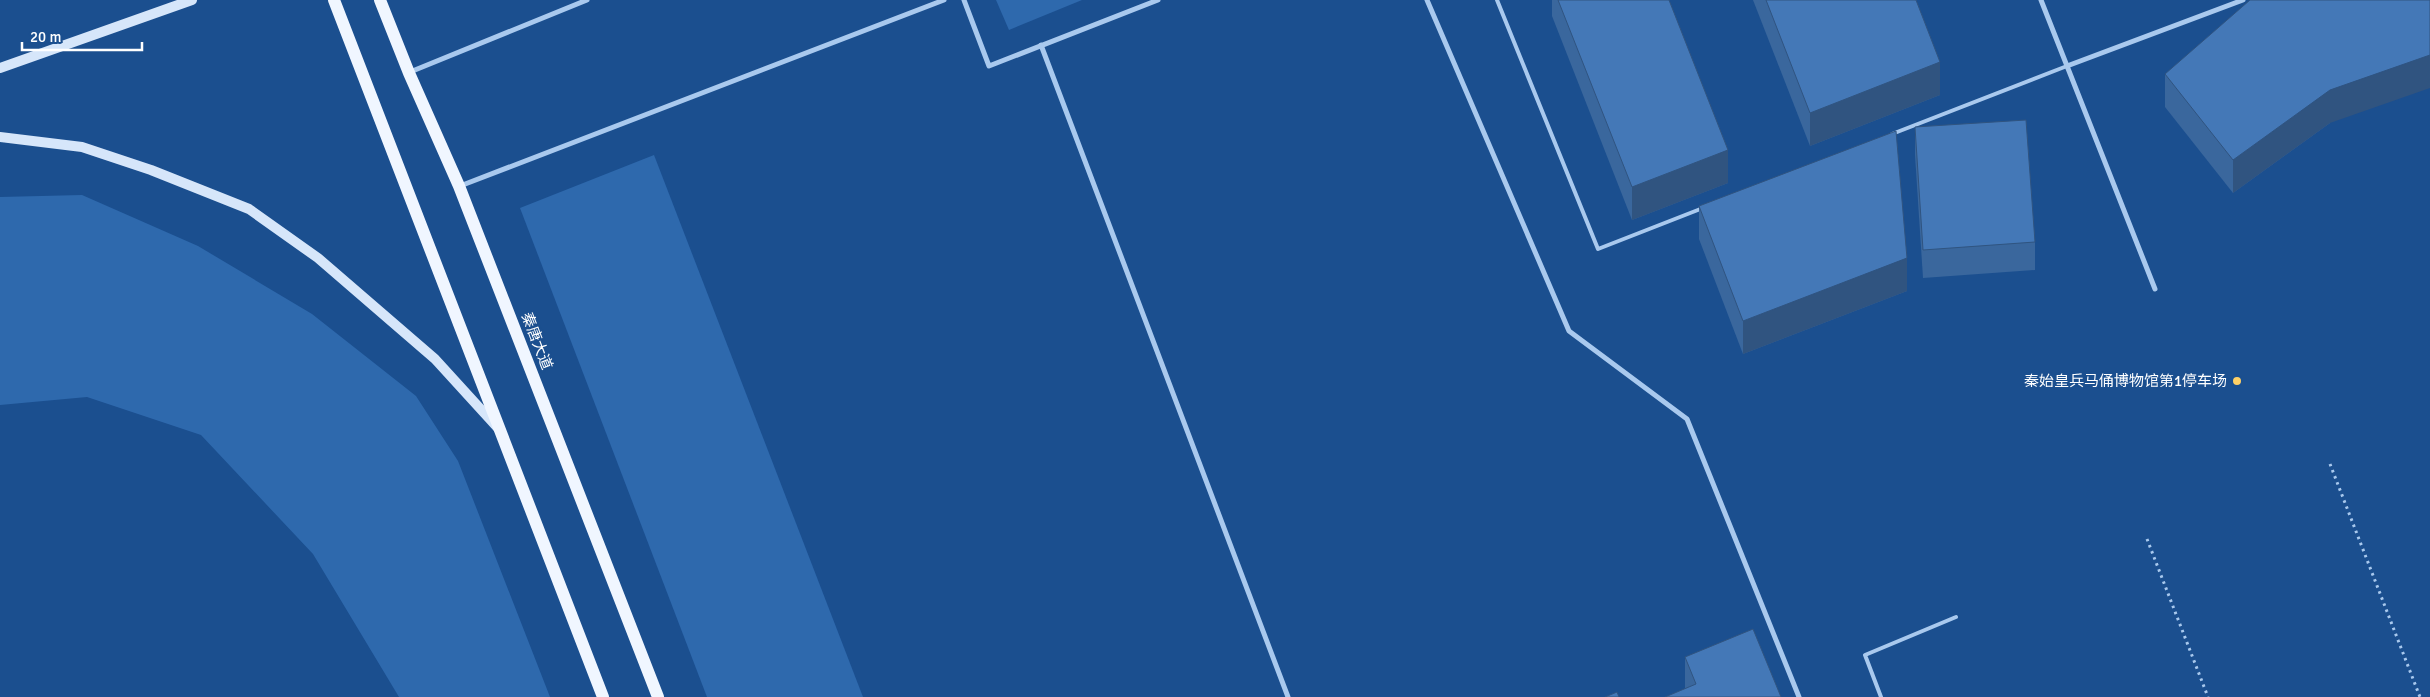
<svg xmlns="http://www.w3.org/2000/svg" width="2430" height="697" font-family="Signika,'Noto Sans SC',sans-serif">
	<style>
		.green { fill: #2e69ad }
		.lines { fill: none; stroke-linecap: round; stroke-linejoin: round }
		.path { stroke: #a9c9ee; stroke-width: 3; stroke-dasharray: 2.5 4; stroke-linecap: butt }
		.lane { stroke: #a9c9ee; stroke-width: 4 }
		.street { stroke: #a9c9ee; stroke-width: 5 }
		.secondary { stroke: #d6e6fa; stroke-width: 10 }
		.primary { stroke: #f0f6ff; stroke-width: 12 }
		.wall { fill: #3a679d }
		.shaded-wall { fill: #305480 }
		.building { fill: #4478b7; stroke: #305480 }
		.poi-dot { fill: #ffd166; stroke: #1b4f8f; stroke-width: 2 }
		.labels { text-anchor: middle; stroke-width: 4.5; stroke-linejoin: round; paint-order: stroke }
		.street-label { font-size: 15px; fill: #fff; stroke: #1b4f8f }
		.poi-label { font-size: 15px; fill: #fff; stroke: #1b4f8f; text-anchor: end }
	</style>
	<rect width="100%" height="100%" fill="#1b4f8f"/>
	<g class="green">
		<polygon points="996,0 1082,0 1009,30"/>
		<polygon points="654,155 863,697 707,697 520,208"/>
		<polygon points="82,195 198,246 312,314 416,396 458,461 550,697 399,697 313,554 201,435 87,397 0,405 0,197"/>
	</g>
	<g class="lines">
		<g class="path">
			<polyline points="2330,464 2420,697"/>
			<polyline points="2147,539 2208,697"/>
		</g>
		<g class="lane">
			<polyline points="1497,0 1598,249 1703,208"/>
			<polyline points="1892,134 2067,66"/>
			<polyline points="1881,697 1865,655 1956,617"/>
		</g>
		<g class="street">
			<polyline points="964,0 989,66 1158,0"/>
			<polyline points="1427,0 1569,331 1687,419 1799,697"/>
			<polyline points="2041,0 2155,289"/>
			<polyline points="1041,45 1288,697"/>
			<polyline points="2067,66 2243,0"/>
			<polyline points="410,72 587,0"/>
			<polyline points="460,186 944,0"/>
		</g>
		<g class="secondary">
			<polyline points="0,68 192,0"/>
			<polyline points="0,137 82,147 151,170 249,209 318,258 435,359 497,427"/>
		</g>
		<g class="primary">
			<polyline points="334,0 603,697"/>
			<polyline points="380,0 409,73 459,186 658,697"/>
		</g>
	</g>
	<g class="wall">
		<polygon points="1552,0 1669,0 1728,183 1632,220 1552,16"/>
		<polygon points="1753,0 1916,0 1940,95 1810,146"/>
		<polygon points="2165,74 2330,123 2233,193 2165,107"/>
		<polygon points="1915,127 2035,242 2035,270 1923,278 1915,155"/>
		<polygon points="1699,206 1907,291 1743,354 1699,239"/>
		<polygon points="1685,657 1781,697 1685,688"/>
	</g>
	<g class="shaded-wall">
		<polygon points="2430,55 2430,88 2330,123 2233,193 2233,160 2330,90"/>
		<polygon points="1940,62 1940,95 1810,146 1810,113"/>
		<polygon points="1728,150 1728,183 1632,220 1632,187"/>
		<polygon points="1907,258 1907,291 1743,354 1743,321"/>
	</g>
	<g class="building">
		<polygon points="1558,0 1669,0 1728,150 1632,187"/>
		<polygon points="1766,0 1916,0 1940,62 1810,113"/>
		<polygon points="2250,0 2430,0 2430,55 2330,90 2233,160 2165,74"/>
		<polygon points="2026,120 2035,242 1923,250 1915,127"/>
		<polygon points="1896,131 1907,258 1743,321 1699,206"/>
		<polygon points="1753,629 1781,697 1665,697 1696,684 1685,657"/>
		<polygon points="1617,692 1619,697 1605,697"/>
	</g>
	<circle class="poi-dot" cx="2237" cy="381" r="5"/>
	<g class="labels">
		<g class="street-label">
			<text transform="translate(537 341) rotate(69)" y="5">秦唐大道</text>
		</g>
		<g class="poi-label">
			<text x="2227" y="386">秦始皇兵马俑博物馆第1停车场</text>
		</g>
	</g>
	<path d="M22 42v8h120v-8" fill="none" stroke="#ffffff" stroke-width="2.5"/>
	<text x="30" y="42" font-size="15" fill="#ffffff" stroke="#1b4f8f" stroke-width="4" paint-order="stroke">20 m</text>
</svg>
